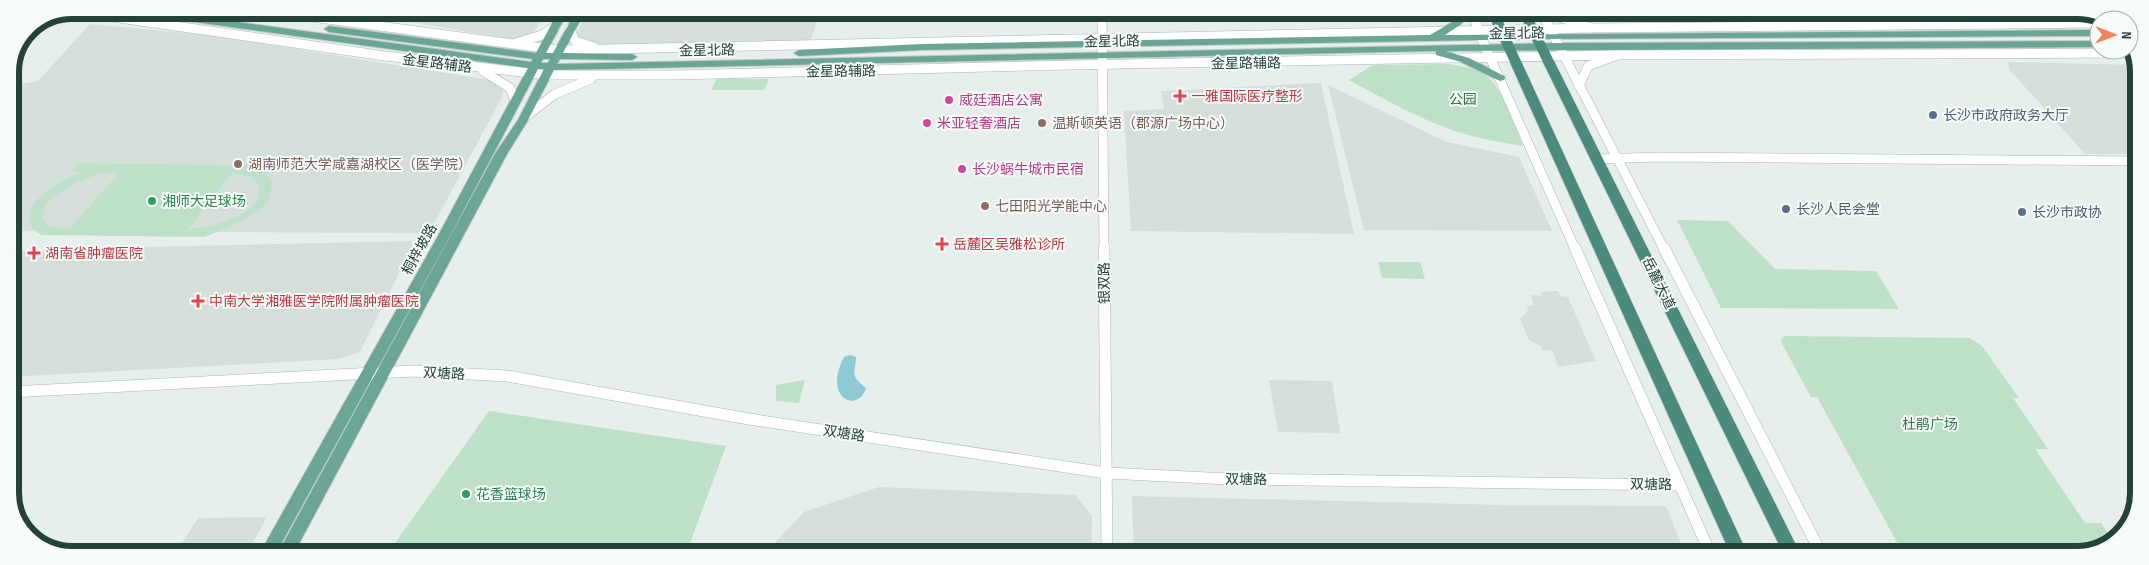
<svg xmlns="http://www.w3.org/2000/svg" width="2149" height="565" font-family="'Sofia Sans Condensed','Noto Sans SC',sans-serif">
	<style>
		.built { fill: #d4dfda }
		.green { fill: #bfe0c8; fill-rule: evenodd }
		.water { fill: #8ec9d4 }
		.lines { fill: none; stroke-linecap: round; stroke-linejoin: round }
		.tertiary-far1-casing { stroke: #a8b8b2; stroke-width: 10 }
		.tertiary-casing { stroke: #a8b8b2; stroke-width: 12 }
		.primary-casing { stroke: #c2cac8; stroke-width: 2 }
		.trunk-casing { stroke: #c2cac8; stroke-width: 1 }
		.tertiary-far1 { stroke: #fff; stroke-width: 9 }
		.tertiary { stroke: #fff; stroke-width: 11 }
		.primary { fill: #6aa596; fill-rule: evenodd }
		.trunk { fill: #4c8a7c; fill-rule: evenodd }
		.health-dot { fill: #e0444e; stroke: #f7fbf9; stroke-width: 2 }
		.hotel-dot { fill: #d1479c; stroke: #f7fbf9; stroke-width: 2 }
		.service-dot { fill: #5c6f8a; stroke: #f7fbf9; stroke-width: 2 }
		.education-dot { fill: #8d6e63; stroke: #f7fbf9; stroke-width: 2 }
		.leisure-dot { fill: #2e9e5b; stroke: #f7fbf9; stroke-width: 2 }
		.labels { text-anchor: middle; stroke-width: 4; stroke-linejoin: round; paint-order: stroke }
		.street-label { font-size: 14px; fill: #24423a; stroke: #f7fbf9 }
		.health-label { font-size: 14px; fill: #be3a42; stroke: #f7fbf9; text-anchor: start }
		.park-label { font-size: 14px; fill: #2d7a4b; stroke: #f7fbf9 }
		.hotel-label { font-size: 14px; fill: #b23c85; stroke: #f7fbf9; text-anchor: start }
		.service-label { font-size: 14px; fill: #4e5e75; stroke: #f7fbf9; text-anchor: start }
		.education-label { font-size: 14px; fill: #785e54; stroke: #f7fbf9; text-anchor: start }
		.leisure-label { font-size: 14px; fill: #27864d; stroke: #f7fbf9; text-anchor: start }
		.rim { fill: none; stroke: #24423a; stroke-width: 6 }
	</style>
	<rect width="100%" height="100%" fill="#e6efeb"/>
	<g class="built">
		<polygon points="440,10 547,10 528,42 404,21"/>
		<polygon points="588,11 820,11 810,43 596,46 575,36"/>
		<polygon points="90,24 208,35 503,82 502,97 429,233 10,231 10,86 38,81"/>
		<polygon points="2007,62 2138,65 2138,154 2085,154 2010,70"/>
		<polygon points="1321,83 1354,234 1131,231 1124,111 1164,109 1161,91"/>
		<polygon points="1328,85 1447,142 1519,157 1552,231 1364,230"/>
		<polygon points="415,241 360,352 339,359 10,377 10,250"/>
		<polygon points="1558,291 1560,296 1568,297 1596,361 1558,367 1552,350 1543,351 1541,346 1529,340 1520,319 1528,311 1527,306 1534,305 1531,295 1542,296 1541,292"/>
		<polygon points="1269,380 1332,381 1340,433 1278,432"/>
		<polygon points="879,487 1075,495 1092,516 1091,554 764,554 804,512"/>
		<polygon points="1132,496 1504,505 1666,506 1686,555 1134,554"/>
		<polygon points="267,517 247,553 176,553 198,518"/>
	</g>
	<g class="green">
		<polygon points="1358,11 1452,11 1452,13 1440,17 1351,20"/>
		<polygon points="1561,11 1656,12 1661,18 1585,19"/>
		<polygon points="1942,12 2088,12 2090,14 1945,15"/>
		<path d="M1448 64C1460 66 1471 67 1482 73 1502 83 1514 126 1523 146 1499 142 1475 138 1452 130 1416 117 1382 98 1349 80L1373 65Z"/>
		<polygon points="717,78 769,79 764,90 711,90"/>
		<path d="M79 163 271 166 266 175 271 179 272 186 268 201 260 209 236 224 204 237 42 235C34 231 29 226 30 217 31 194 63 181 81 172L72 171ZM101 173H119L70 228 50 227 42 218 46 202 73 184ZM232 173 251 177 259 184C265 215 211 228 188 229Z"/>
		<polygon points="1677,220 1728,221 1775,269 1876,271 1899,309 1721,308"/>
		<polygon points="1378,262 1420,262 1425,279 1382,278"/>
		<polygon points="1785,336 1970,338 1982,346 2019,398 2013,398 2048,449 2035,449 2085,523 2101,523 2114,542 2078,555 1904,555 1817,397 1811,397 1782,344 1781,339"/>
		<polygon points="805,380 799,403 776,401 776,385"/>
		<polygon points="489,411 726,446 686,554 388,553"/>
	</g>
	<path class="water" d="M850 355 856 357C855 375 850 375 866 388 859 413 822 400 844 357Z"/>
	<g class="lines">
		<defs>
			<g id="tertiary-far1">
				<polyline points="260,10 559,50 1591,28"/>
				<polyline points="70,11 385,56 546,75 675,75 1070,65 1617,55"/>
				<polyline points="1102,11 1104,249"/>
				<polyline points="1472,11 1481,37 1575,249"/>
				<polyline points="1541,11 1664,249"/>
				<polyline points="1543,11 1591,28 2099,23"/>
				<polyline points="570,29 575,41 594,47"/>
				<polyline points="516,43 542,35 556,26"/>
				<polyline points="483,71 510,88 515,101"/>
				<polyline points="1579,86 1588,66 1617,55 2133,53"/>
				<polyline points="525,117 555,94 591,79"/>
				<polyline points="1597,159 1659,157 2138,161"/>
			</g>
			<g id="tertiary">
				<polyline points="1104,248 1107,554"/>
				<polyline points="1575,248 1711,555"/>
				<polyline points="1664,248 1822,555"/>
				<polyline points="10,392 413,371 507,376 749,419 1106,473 1229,479 1680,485"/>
			</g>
			<g id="primary">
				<path d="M124 10H150L531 62 533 59 329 32 324 29 329 26 536 53 559 10H569L546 53H553L576 11H585L563 53 632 54 637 57 632 60 560 59 557 64 1558 43 2099 41V47L1445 51 1469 58 1504 76 1505 78 1504 80 1500 81 1461 62 1436 55V51L554 70 528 120 507 154 294 553H278L495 154 518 120 544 69H538L450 236 276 553H260L438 236 528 68 129 13ZM543 59H550L548 63H541Z"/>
				<polygon points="1462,11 1473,11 1460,25 1445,35 2099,30 2099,36 1536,39 922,50 799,56 794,53 799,50 922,44 1430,35 1454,21"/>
			</g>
			<g id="trunk">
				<polygon points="1487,11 1498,11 1748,555 1731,555"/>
				<polygon points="1518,11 1529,11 1801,555 1784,555"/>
			</g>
		</defs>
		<use href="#tertiary-far1" class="tertiary-far1-casing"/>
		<use href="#tertiary" class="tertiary-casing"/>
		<use href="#primary" class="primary-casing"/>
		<use href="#trunk" class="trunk-casing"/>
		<use href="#tertiary-far1" class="tertiary-far1"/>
		<use href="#tertiary" class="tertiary"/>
		<use href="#primary" class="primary"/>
		<use href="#trunk" class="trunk"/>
	</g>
	<g class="health-dot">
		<path d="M1177.5 88.5h5v5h5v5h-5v5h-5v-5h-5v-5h5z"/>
		<path d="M939.5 236.5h5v5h5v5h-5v5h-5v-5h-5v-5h5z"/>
		<path d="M31.5 245.5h5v5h5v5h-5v5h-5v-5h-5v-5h5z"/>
		<path d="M195.5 293.5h5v5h5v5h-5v5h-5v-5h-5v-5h5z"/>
	</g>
	<g class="hotel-dot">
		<circle cx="949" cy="100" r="5"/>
		<circle cx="927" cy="123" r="5"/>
		<circle cx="962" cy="169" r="5"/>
	</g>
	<g class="service-dot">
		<circle cx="1933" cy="115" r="5"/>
		<circle cx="1786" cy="209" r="5"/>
		<circle cx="2022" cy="212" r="5"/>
	</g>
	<g class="education-dot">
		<circle cx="1042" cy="123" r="5"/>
		<circle cx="238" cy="164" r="5"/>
		<circle cx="985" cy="206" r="5"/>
	</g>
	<g class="leisure-dot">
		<circle cx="152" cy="201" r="5"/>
		<circle cx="466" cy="494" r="5"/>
	</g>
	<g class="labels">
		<g class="street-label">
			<text transform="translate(1517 33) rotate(-1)" y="5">金星北路</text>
			<text transform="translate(1112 41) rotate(-1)" y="5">金星北路</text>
			<text transform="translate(707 50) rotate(-1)" y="5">金星北路</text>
			<text transform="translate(437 63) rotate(7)" y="5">金星路辅路</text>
			<text transform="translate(1246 63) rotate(-1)" y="5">金星路辅路</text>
			<text transform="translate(841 71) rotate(-1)" y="5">金星路辅路</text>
			<text transform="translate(419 249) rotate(-61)" y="5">桐梓坡路</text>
			<text transform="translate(1104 283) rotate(-91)" y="5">银双路</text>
			<text transform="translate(1659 283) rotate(64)" y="5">岳麓大道</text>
			<text transform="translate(444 373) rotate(3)" y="5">双塘路</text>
			<text transform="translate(844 433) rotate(9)" y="5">双塘路</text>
			<text transform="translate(1246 479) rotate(1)" y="5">双塘路</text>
			<text transform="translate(1651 484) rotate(1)" y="5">双塘路</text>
		</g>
		<g class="health-label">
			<text x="1191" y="101">一雅国际医疗整形</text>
			<text x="953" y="249">岳麓区吴雅松诊所</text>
			<text x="45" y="258">湖南省肿瘤医院</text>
			<text x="209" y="306">中南大学湘雅医学院附属肿瘤医院</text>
		</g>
		<g class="park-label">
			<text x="1463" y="104">公园</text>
			<text x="1930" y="429">杜鹃广场</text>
		</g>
		<g class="hotel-label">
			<text x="959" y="105">威廷酒店公寓</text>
			<text x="937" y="128">米亚轻奢酒店</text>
			<text x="972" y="174">长沙蜗牛城市民宿</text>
		</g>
		<g class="service-label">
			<text x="1943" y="120">长沙市政府政务大厅</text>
			<text x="1796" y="214">长沙人民会堂</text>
			<text x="2032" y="217">长沙市政协</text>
		</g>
		<g class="education-label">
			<text x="1052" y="128">温斯顿英语（郡源广场中心）</text>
			<text x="248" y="169">湖南师范大学咸嘉湖校区（医学院）</text>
			<text x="995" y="211">七田阳光学能中心</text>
		</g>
		<g class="leisure-label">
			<text x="162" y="206">湘师大足球场</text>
			<text x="476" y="499">花香篮球场</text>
		</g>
	</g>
	<path d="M0 0H2149V565H0ZM72 19H2077A53 53 0 0 1 2130 72V493A53 53 0 0 1 2077 546H72A53 53 0 0 1 19 493V72A53 53 0 0 1 72 19Z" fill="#f7fbf9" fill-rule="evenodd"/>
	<path class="rim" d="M72 19H2077A53 53 0 0 1 2130 72V493A53 53 0 0 1 2077 546H72A53 53 0 0 1 19 493V72A53 53 0 0 1 72 19Z"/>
	<g transform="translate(2114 35) rotate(91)"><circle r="24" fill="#f7fbf9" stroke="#a3b1ad"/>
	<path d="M0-4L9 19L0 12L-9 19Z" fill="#f4845f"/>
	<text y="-8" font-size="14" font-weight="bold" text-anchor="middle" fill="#24423a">N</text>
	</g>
</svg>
